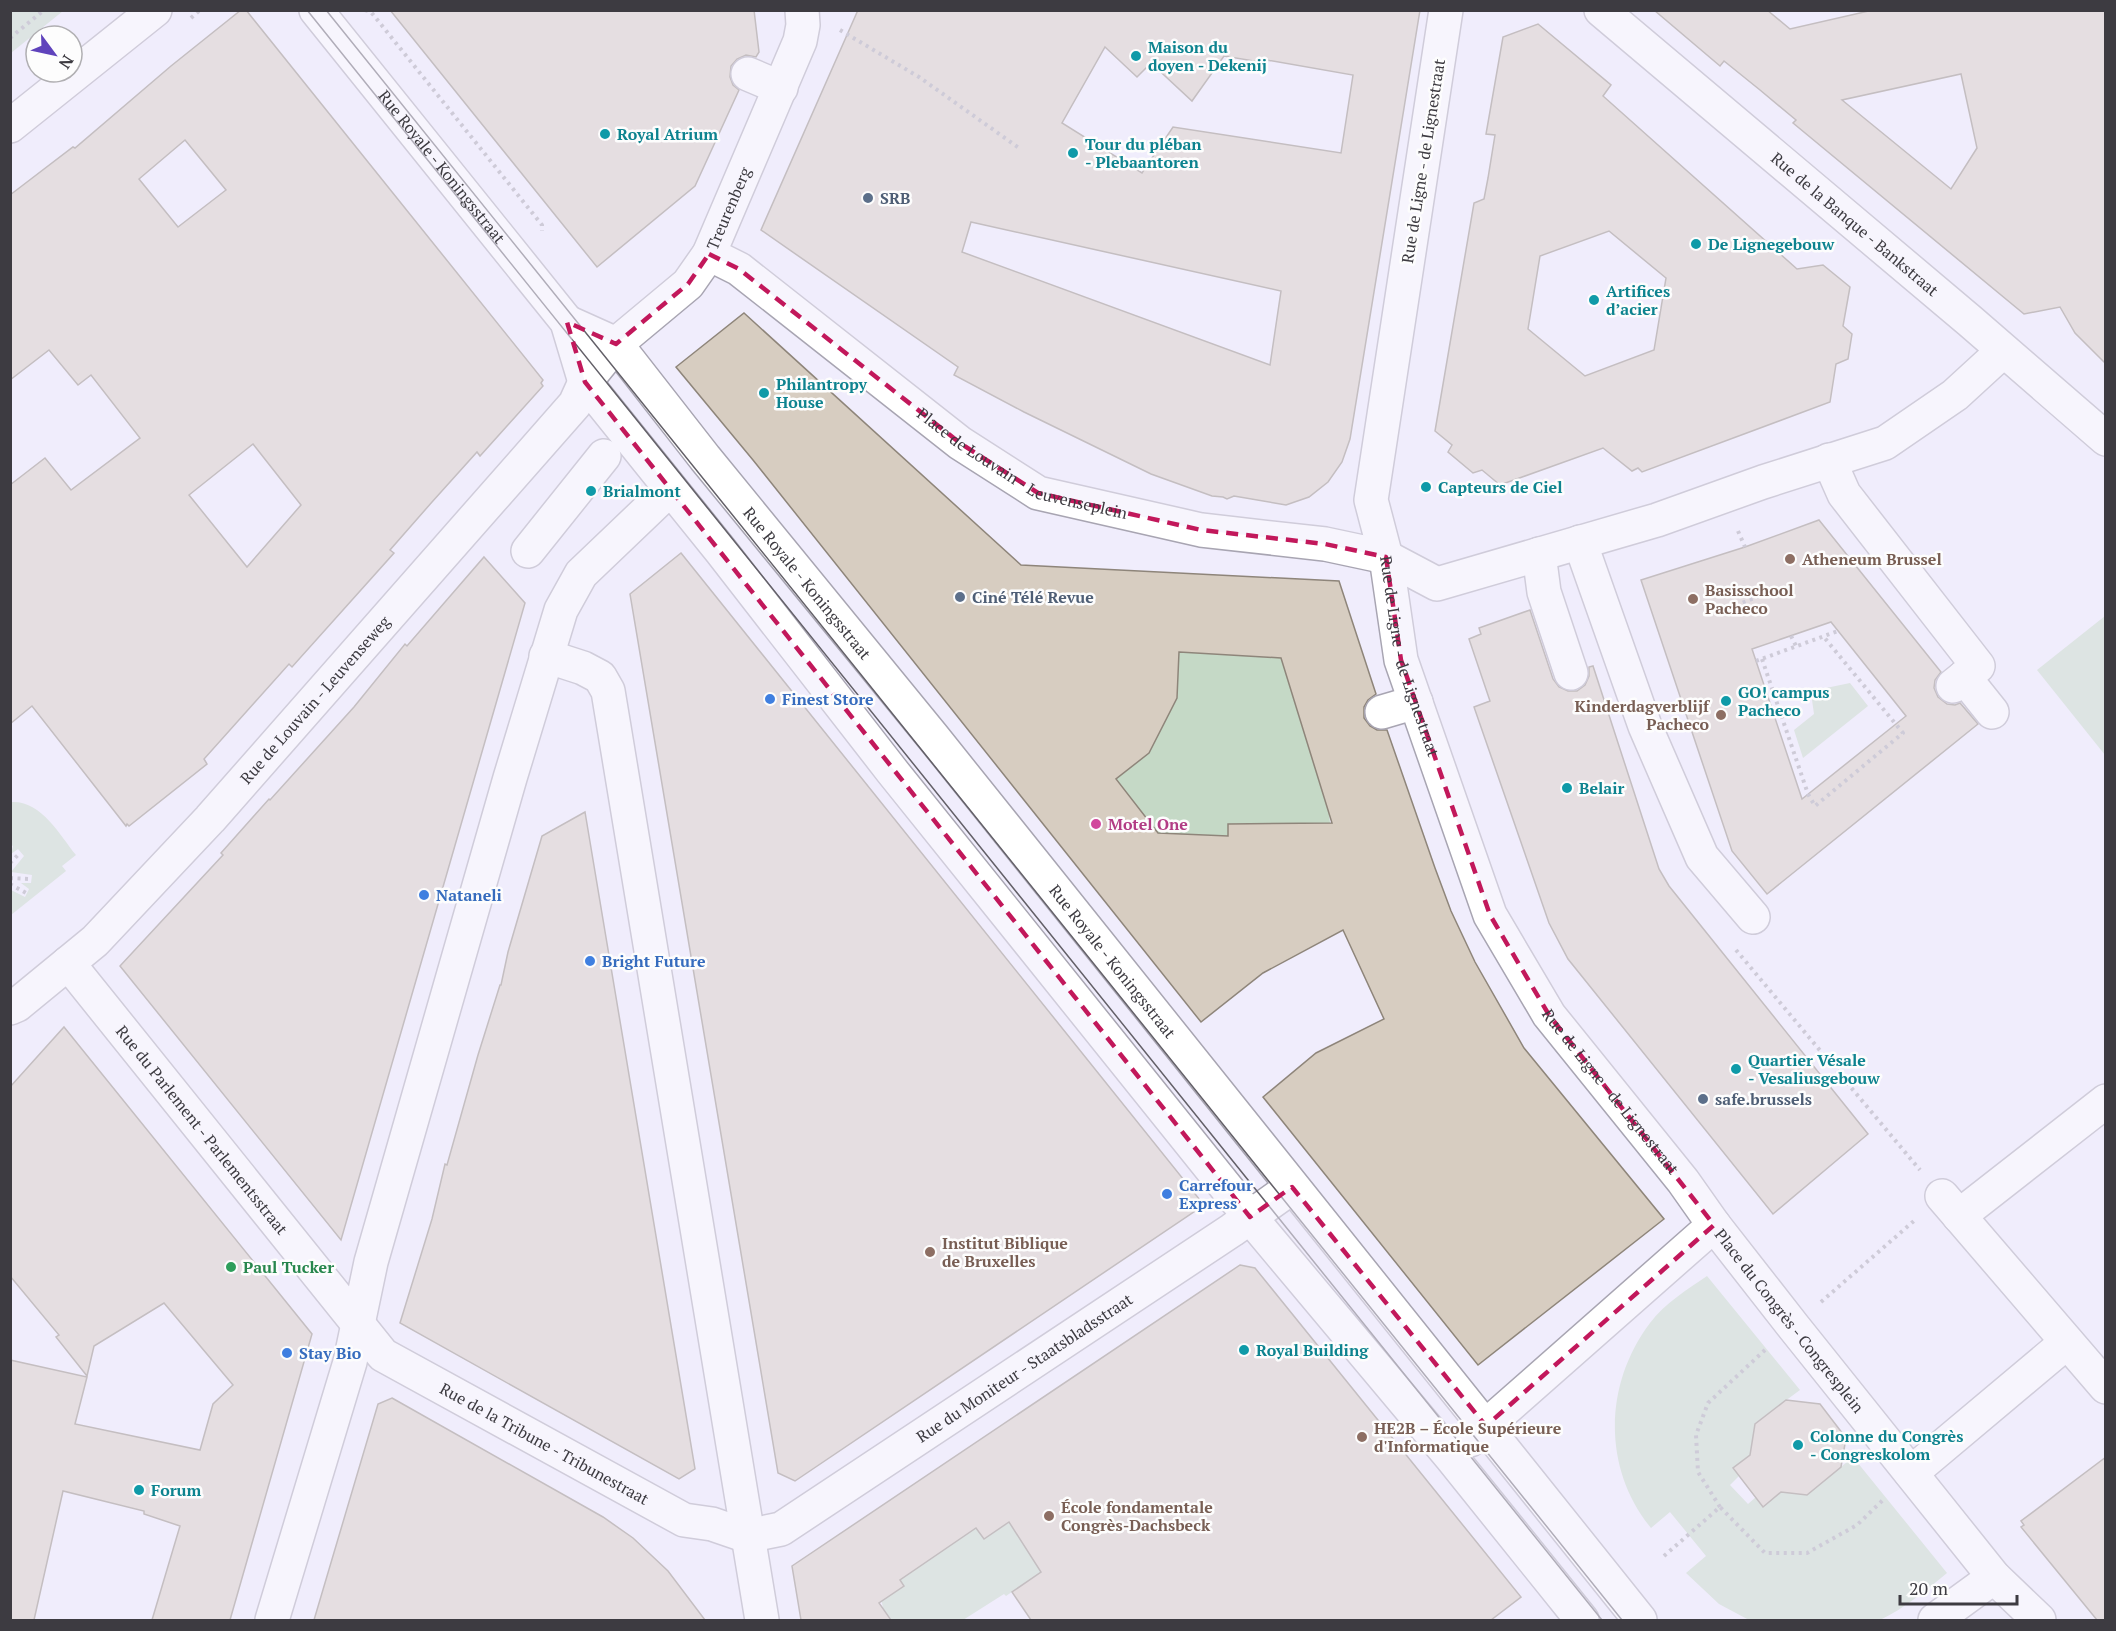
<svg xmlns="http://www.w3.org/2000/svg" width="2116" height="1631" font-family="'PT Serif',serif">
	<style>
		.green { fill: #c5d9c6 }
		.building { fill: #d7cdc1; stroke: #8e857a; stroke-width: 1.5; fill-rule: evenodd }
		.lines { fill: none; stroke-linecap: round; stroke-linejoin: round }
		.minor-casing { stroke: #a8a5b2; stroke-width: 36 }
		.major-casing { stroke: #a8a5b2; stroke-width: 36 }
		.path { stroke: #a5a2ad; stroke-width: 4; stroke-dasharray: 3 4.5; stroke-linecap: butt }
		.minor { stroke: #fff; stroke-width: 33 }
		.major { stroke: #fff; stroke-width: 33 }
		.tram { stroke: #636068; stroke-width: 1.5 }
		.marked { fill: none; stroke: #c2185b; stroke-width: 4.5; stroke-dasharray: 12 8; stroke-linejoin: round }
		.culture-dot { fill: #0f9aa8; stroke: #fdfdfd; stroke-width: 2 }
		.service-dot { fill: #5c6f8a; stroke: #fdfdfd; stroke-width: 2 }
		.education-dot { fill: #8d6e63; stroke: #fdfdfd; stroke-width: 2 }
		.shop-dot { fill: #3f7fe0; stroke: #fdfdfd; stroke-width: 2 }
		.hotel-dot { fill: #d1479c; stroke: #fdfdfd; stroke-width: 2 }
		.leisure-dot { fill: #2e9e5b; stroke: #fdfdfd; stroke-width: 2 }
		.labels { text-anchor: middle; stroke-width: 5; stroke-linejoin: round; paint-order: stroke }
		.culture-label { font-size: 16px; font-weight: bold; fill: #0d838f; stroke: #fdfdfd; text-anchor: start }
		.street-label { font-size: 16px; fill: #3d3b41; stroke: #fdfdfd }
		.service-label { font-size: 16px; font-weight: bold; fill: #4e5e75; stroke: #fdfdfd; text-anchor: start }
		.education-label { font-size: 16px; font-weight: bold; fill: #785e54; stroke: #fdfdfd; text-anchor: start }
		.shop-label { font-size: 16px; font-weight: bold; fill: #366cbe; stroke: #fdfdfd; text-anchor: start }
		.hotel-label { font-size: 16px; font-weight: bold; fill: #b23c85; stroke: #fdfdfd; text-anchor: start }
		.leisure-label { font-size: 16px; font-weight: bold; fill: #27864d; stroke: #fdfdfd; text-anchor: start }
	</style>
	<rect width="100%" height="100%" fill="#f0edfc"/>
	<g class="green">
		<polygon points="11,10 63,10 63,11 11,53"/>
		<polygon points="2105,616 2105,755 2037,670"/>
		<polygon points="1179,652 1281,658 1329,813 1330,823 1228,824 1228,836 1186,834 1167,845 1116,779 1149,753 1177,698"/>
		<polygon points="1850,683 1868,706 1803,758 1794,730 1814,714 1812,700 1826,688"/>
		<path d="M11 802C41 800 59 834 76 855L62 866 66 871 11 915V890L25 897 29 889 21 883H31L32 875 11 872 24 856 18 849 11 854 13 846 10 844Z"/>
		<path d="M1707 1276 1800 1390 1755 1423 1750 1455 1733 1468 1739 1476 1730 1485 1748 1504 1756 1497 1763 1506 1781 1492 1807 1495 1853 1457 1947 1573C1925 1591 1905 1608 1880 1620H1749L1719 1604 1686 1573 1706 1556 1670 1512 1651 1528C1602 1468 1604 1384 1650 1323 1665 1303 1688 1289 1707 1276Z"/>
		<polygon points="1010,1522 1041,1572 1006,1596 1004,1594 963,1620 892,1620 883,1608 879,1589 899,1580 972,1523 984,1539"/>
	</g>
	<g class="building">
		<path d="M241 10H246L543 380 541 383 543 386 480 456 477 452 432 502 390 550 394 553 292 667 289 664 204 759 207 764 129 826 127 824 126 826 32 706 10 724V485L45 458 71 490 140 438 91 375 78 385 49 350 10 380V195L73 147 75 148 171 66ZM185 140 226 190 178 227 139 179ZM253 444 301 505 247 567 189 495Z"/>
		<polygon points="390,10 754,10 759,52 756,57 746,55 737,59 731,66 730,77 733,85 739,90 695,186 597,267"/>
		<path d="M858 10H1420L1350 439 1342 462 1328 482 1309 497 1286 505 1234 496 1227 499 1223 497 1212 496 1151 474 1024 412 954 375 958 367 761 230ZM1105 47 1137 77 1151 63 1192 101 1224 56 1260 62 1261 59 1353 75 1341 153 1173 127 1142 173 1062 123ZM971 222 1281 291 1270 365 962 252Z"/>
		<path d="M1654 10H1767L1790 29 1873 10H2106V364L2075 333 2060 307 2024 314 1793 123 1796 120 1760 90 1724 61 1720 66ZM1961 74 1977 148 1951 189 1842 100Z"/>
		<path d="M1538 24 1611 85 1603 96 1797 269 1823 265 1850 287 1843 326 1852 334 1848 359 1836 364 1830 402 1642 472 1638 468 1632 471 1603 448 1500 485 1482 470 1473 473 1448 452 1452 445 1435 431 1474 203 1484 199 1488 178 1495 135 1486 134 1503 37ZM1609 231 1666 278 1654 350 1585 376 1528 329 1540 256Z"/>
		<path d="M744 313 1021 565 1339 581 1376 694 1368 700 1364 707V718L1370 726 1377 730H1387L1435 868 1451 911 1475 962 1524 1048 1664 1219 1478 1365 1263 1097 1316 1053 1384 1019 1343 930 1263 973 1201 1022 753 460 676 367ZM1179 652 1281 658 1332 823 1228 824V836L1158 833 1116 779 1149 753 1177 698Z"/>
		<path d="M1819 520 1941 672 1935 680 1934 688 1938 697 1947 704 1955 705 1960 703 1978 724 1767 894 1732 851 1641 580 1745 547ZM1831 622 1906 716 1802 799 1752 649Z"/>
		<polygon points="681,553 1204,1205 795,1481 778,1473 630,594"/>
		<polygon points="484,557 525,603 341,1240 120,966 223,855 221,853 269,799 270,800 354,707 405,644 407,646"/>
		<polygon points="1530,610 1553,679 1559,687 1568,691 1577,691 1585,685 1589,676 1589,667 1593,666 1659,869 1669,886 1868,1134 1773,1214 1568,959 1549,923 1474,707 1490,701 1469,639 1481,634 1479,628"/>
		<polygon points="585,812 695,1469 679,1479 400,1323 432,1219 445,1164 447,1165 478,1055 500,985 501,985 508,952 542,836"/>
		<polygon points="64,1027 312,1334 230,1620 152,1620 180,1526 144,1514 144,1511 63,1491 34,1620 10,1620 10,1360 87,1377 75,1424 200,1450 213,1404 233,1385 164,1303 94,1346 87,1376 56,1337 59,1335 10,1276 10,1087"/>
		<polygon points="1240,1265 1255,1268 1521,1597 1491,1620 1031,1620 1012,1592 1041,1572 1009,1522 984,1539 976,1528 900,1580 904,1586 879,1603 891,1620 801,1620 792,1566"/>
		<polygon points="392,1398 603,1517 633,1538 668,1571 705,1620 314,1620 378,1404"/>
		<polygon points="1786,1400 1820,1404 1846,1438 1841,1467 1807,1495 1781,1492 1763,1507 1733,1468 1750,1455 1755,1424"/>
		<polygon points="2106,1457 2106,1620 2097,1620 2021,1527 2024,1525 2021,1521"/>
	</g>
	<g class="lines">
		<defs>
			<g id="minor">
				<path id="s1" d="M316 10 567 322 585 382 721 551 892 771 1250 1217 1451 1457 1582 1620"/>
				<path id="s2" d="M1446 10 1371 500 1386 557 1401 660 1490 915 1549 1015 1683 1181 1714 1225 1793 1326 1994 1577 2039 1620"/>
				<path id="s3" d="M1601 10 1970 321 2106 439"/>
				<polyline points="748,74 781,88"/>
				<path id="s4" d="M709 254 739 269 960 443 1038 493 1201 530 1325 544 1386 557 1437 584 1657 520 1763 482 1885 443 1955 395 2003 351"/>
				<path id="s5" d="M567 322 616 344 705 458 933 737 1640 1620"/>
				<polyline points="1829,460 1844,494 1978,666 1953,686"/>
				<polyline points="1580,542 1645,726 1702,857 1753,917"/>
				<polyline points="528,551 604,456"/>
				<polyline points="1539,554 1544,592 1571,673"/>
				<polyline points="546,656 583,668 600,677 608,691 762,1620"/>
				<polyline points="1964,677 1992,712"/>
				<polyline points="1382,712 1416,702"/>
				<path id="s6" d="M68 963 383 1355 684 1520 712 1524 747 1536 781 1529 1232 1230 1292 1187"/>
				<path id="s7" d="M10 1008 17 1005 95 941 210 819 575 404 585 382 616 344 688 284 709 254 800 41 803 25 802 10"/>
				<polyline points="1942,1196 2106,1387"/>
				<polyline points="1959,1216 2106,1101"/>
				<polyline points="1470,1440 1714,1225"/>
				<polyline points="1911,1473 2067,1342"/>
				<polyline points="272,1620 350,1362 371,1262 510,778 561,610 581,574 670,489"/>
				<polyline points="1935,1620 1994,1577"/>
			</g>
			<polyline id="major" points="10,126 155,10"/>
		</defs>
		<use href="#minor" class="minor-casing"/>
		<use href="#major" class="major-casing"/>
		<g class="path">
			<polyline points="365,10 371,12 542,225 542,231"/>
			<polyline points="191,18 200,10"/>
			<polyline points="840,30 919,77 1019,148"/>
			<polyline points="10,38 44,10"/>
			<polyline points="1738,531 1745,547"/>
			<polyline points="1715,614 1769,592"/>
			<polyline points="1791,636 1796,646"/>
			<polyline points="1762,659 1808,794 1815,806 1903,733 1823,636"/>
			<polyline points="1756,661 1838,631"/>
			<polyline points="10,863 20,853"/>
			<polyline points="10,878 30,879"/>
			<polyline points="10,884 26,893"/>
			<polyline points="1736,950 1920,1170"/>
			<polyline points="1821,1302 1915,1220"/>
			<polyline points="1720,1507 1698,1472 1696,1435 1708,1403 1765,1350"/>
			<polyline points="1664,1556 1720,1507 1765,1553 1807,1553 1857,1525 1884,1499"/>
		</g>
		<use href="#minor" class="minor"/>
		<use href="#major" class="major"/>
		<g class="tram">
			<polyline points="307,10 1602,1620"/>
			<polyline points="326,10 1622,1620"/>
		</g>
	</g>
	<path d="M0 0H2116V1631H0ZM709 254 739 269 960 443 1038 493 1201 530 1325 544 1386 557 1401 660 1490 915 1549 1015 1714 1225 1486 1426 1292 1187 1250 1217 585 382 567 322 616 344 688 284Z" fill="#f0edfc" fill-opacity=".55" fill-rule="evenodd"/>
	<path class="marked" d="M709 254 739 269 960 443 1038 493 1201 530 1325 544 1386 557 1401 660 1490 915 1549 1015 1714 1225 1486 1426 1292 1187 1250 1217 585 382 567 322 616 344 688 284Z"/>
	<g class="culture-dot">
		<circle cx="1136" cy="56" r="6"/>
		<circle cx="605" cy="134" r="6"/>
		<circle cx="1073" cy="153" r="6"/>
		<circle cx="1696" cy="244" r="6"/>
		<circle cx="1594" cy="300" r="6"/>
		<circle cx="764" cy="393" r="6"/>
		<circle cx="1426" cy="487" r="6"/>
		<circle cx="591" cy="491" r="6"/>
		<circle cx="1726" cy="701" r="6"/>
		<circle cx="1567" cy="788" r="6"/>
		<circle cx="1736" cy="1069" r="6"/>
		<circle cx="1244" cy="1350" r="6"/>
		<circle cx="1798" cy="1445" r="6"/>
		<circle cx="139" cy="1490" r="6"/>
	</g>
	<g class="service-dot">
		<circle cx="868" cy="198" r="6"/>
		<circle cx="960" cy="597" r="6"/>
		<circle cx="1703" cy="1099" r="6"/>
	</g>
	<g class="education-dot">
		<circle cx="1790" cy="559" r="6"/>
		<circle cx="1693" cy="599" r="6"/>
		<circle cx="1721" cy="715" r="6"/>
		<circle cx="930" cy="1252" r="6"/>
		<circle cx="1362" cy="1437" r="6"/>
		<circle cx="1049" cy="1516" r="6"/>
	</g>
	<g class="shop-dot">
		<circle cx="770" cy="699" r="6"/>
		<circle cx="424" cy="895" r="6"/>
		<circle cx="590" cy="961" r="6"/>
		<circle cx="1167" cy="1194" r="6"/>
		<circle cx="287" cy="1353" r="6"/>
	</g>
	<circle class="hotel-dot" cx="1096" cy="824" r="6"/>
	<circle class="leisure-dot" cx="231" cy="1267" r="6"/>
	<g class="labels">
		<g class="culture-label">
			<text x="1148" y="53">Maison du<tspan x="1148" dy="18">doyen - Dekenij</tspan></text>
			<text x="617" y="140">Royal Atrium</text>
			<text x="1085" y="150">Tour du pléban<tspan x="1085" dy="18">- Plebaantoren</tspan></text>
			<text x="1708" y="250">De Lignegebouw</text>
			<text x="1606" y="297">Artifices<tspan x="1606" dy="18">d’acier</tspan></text>
			<text x="776" y="390">Philantropy<tspan x="776" dy="18">House</tspan></text>
			<text x="1438" y="493">Capteurs de Ciel</text>
			<text x="603" y="497">Brialmont</text>
			<text x="1738" y="698">GO! campus<tspan x="1738" dy="18">Pacheco</tspan></text>
			<text x="1579" y="794">Belair</text>
			<text x="1748" y="1066">Quartier Vésale<tspan x="1748" dy="18">- Vesaliusgebouw</tspan></text>
			<text x="1256" y="1356">Royal Building</text>
			<text x="1810" y="1442">Colonne du Congrès<tspan x="1810" dy="18">- Congreskolom</tspan></text>
			<text x="151" y="1496">Forum</text>
		</g>
		<g class="street-label">
			<text transform="translate(1423 161) rotate(-81)" y="6">Rue de Ligne - de Lignestraat</text>
			<text dy="6" stroke="none"><textPath href="#s1" startOffset="201">Rue Royale - Koningsstraat</textPath></text>
			<text dy="6" stroke="none"><textPath href="#s7" startOffset="1082">Treurenberg</textPath></text>
			<text dy="6" stroke="none"><textPath href="#s3" startOffset="332">Rue de la Banque - Bankstraat</textPath></text>
			<text dy="6" stroke="none"><textPath href="#s4" startOffset="381">Place de Louvain - Leuvenseplein</textPath></text>
			<text dy="6" stroke="none"><textPath href="#s5" startOffset="360">Rue Royale - Koningsstraat</textPath></text>
			<text dy="6" stroke="none"><textPath href="#s2" startOffset="657">Rue de Ligne - de Lignestraat</textPath></text>
			<text dy="6" stroke="none"><textPath href="#s7" startOffset="435">Rue de Louvain - Leuvenseweg</textPath></text>
			<text dy="6" stroke="none"><textPath href="#s5" startOffset="846">Rue Royale - Koningsstraat</textPath></text>
			<text dy="6" stroke="none"><textPath href="#s2" startOffset="1143">Rue de Ligne - de Lignestraat</textPath></text>
			<text dy="6" stroke="none"><textPath href="#s6" startOffset="214">Rue du Parlement - Parlementsstraat</textPath></text>
			<text dy="6" stroke="none"><textPath href="#s2" startOffset="1434">Place du Congrès - Congresplein</textPath></text>
			<text dy="6" stroke="none"><textPath href="#s6" startOffset="1238">Rue du Moniteur - Staatsbladsstraat</textPath></text>
			<text dy="6" stroke="none"><textPath href="#s6" startOffset="687">Rue de la Tribune - Tribunestraat</textPath></text>
		</g>
		<g class="service-label">
			<text x="880" y="204">SRB</text>
			<text x="972" y="603">Ciné Télé Revue</text>
			<text x="1715" y="1105">safe.brussels</text>
		</g>
		<g class="education-label">
			<text x="1802" y="565">Atheneum Brussel</text>
			<text x="1705" y="596">Basisschool<tspan x="1705" dy="18">Pacheco</tspan></text>
			<text x="1709" y="712" text-anchor="end">Kinderdagverblijf<tspan x="1709" dy="18">Pacheco</tspan></text>
			<text x="942" y="1249">Institut Biblique<tspan x="942" dy="18">de Bruxelles</tspan></text>
			<text x="1374" y="1434">HE2B – École Supérieure<tspan x="1374" dy="18">d'Informatique</tspan></text>
			<text x="1061" y="1513">École fondamentale<tspan x="1061" dy="18">Congrès-Dachsbeck</tspan></text>
		</g>
		<g class="shop-label">
			<text x="782" y="705">Finest Store</text>
			<text x="436" y="901">Nataneli</text>
			<text x="602" y="967">Bright Future</text>
			<text x="1179" y="1191">Carrefour<tspan x="1179" dy="18">Express</tspan></text>
			<text x="299" y="1359">Stay Bio</text>
		</g>
		<g class="hotel-label">
			<text x="1108" y="830">Motel One</text>
		</g>
		<g class="leisure-label">
			<text x="243" y="1273">Paul Tucker</text>
		</g>
	</g>
	<rect width="2116" height="1631" fill="none" stroke="#3d3b41" stroke-width="24"/>
	<g transform="translate(54 54) rotate(123)"><circle r="28" fill="#fdfdfd" stroke="#b0afb2" stroke-width="1.5"/>
	<path d="M0-4.5L10 22L0 15L-10 22Z" fill="#5f43bc"/>
	<text y="-9" font-size="16" font-weight="bold" text-anchor="middle" fill="#3d3b41">N</text>
	</g>
	<path d="M1900 1595v9h117v-9" fill="none" stroke="#3d3b41" stroke-width="3"/>
	<text x="1909" y="1595" font-size="18" fill="#3d3b41" stroke="#fdfdfd" stroke-width="4.5" paint-order="stroke">20 m</text>
</svg>
